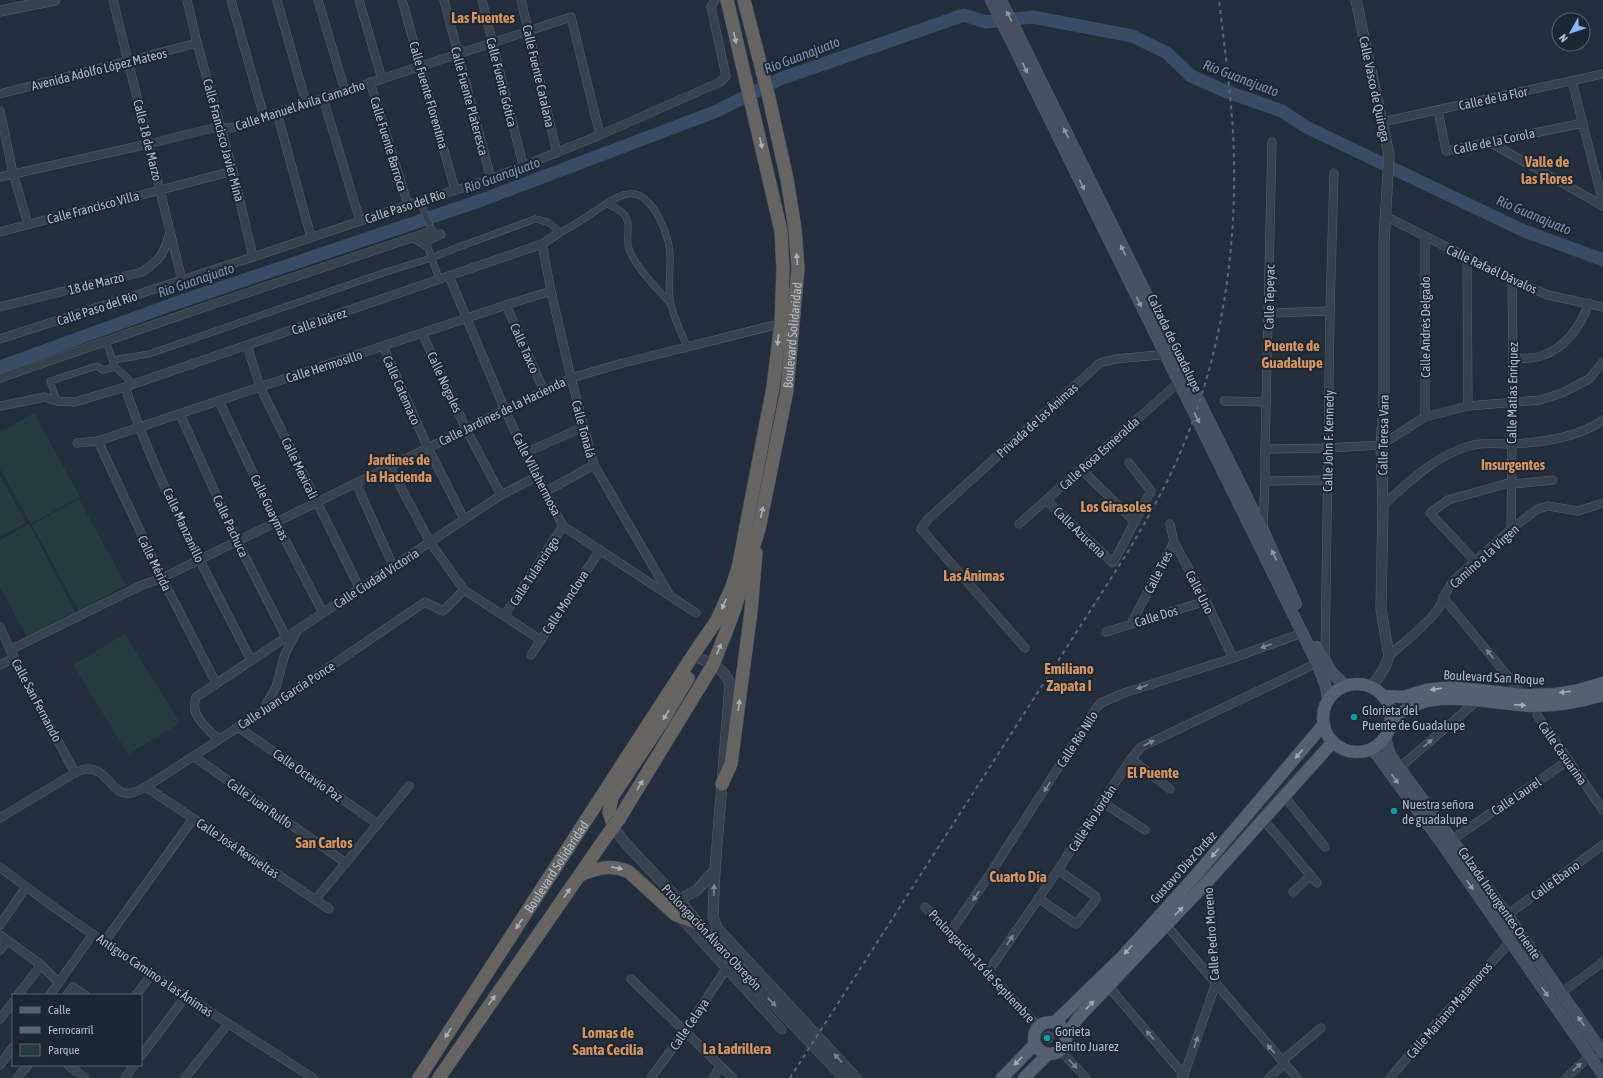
<svg xmlns="http://www.w3.org/2000/svg" width="1603" height="1078" font-family="'Asap Condensed',sans-serif">
	<style>
		.green { fill: #263c3f }
		.water { fill: #394c67 }
		.lines { fill: none; stroke-linecap: round; stroke-linejoin: round }
		.river { stroke: #394c67; stroke-width: 13 }
		.pedestrian-casing { stroke: #565f6c; stroke-width: 7 }
		.minor-casing { stroke: #565f6c; stroke-width: 9 }
		.tertiary-casing { stroke: #565f6c; stroke-width: 11 }
		.secondary-casing { stroke: #565f6c; stroke-width: 12 }
		.primary-casing { stroke: #414a57; stroke-width: 13 }
		.trunk-casing { stroke: #434c59; stroke-width: 14 }
		.pedestrian { stroke: #38414e; stroke-width: 6 }
		.minor { stroke: #38414e; stroke-width: 8 }
		.tertiary { stroke: #38414e; stroke-width: 10 }
		.secondary { stroke: #465061; stroke-width: 11 }
		.primary { stroke: #56606e; stroke-width: 12 }
		.trunk { stroke: #656462; stroke-width: 13 }
		.rail { stroke: #5a6575; stroke-width: 2; stroke-dasharray: 4 4; stroke-linecap: butt }
		.trunk-bridge-casing { stroke: #434c59; stroke-width: 14; stroke-linecap: butt }
		.trunk-bridge { stroke: #656462; stroke-width: 13 }
		.oneway { fill: #8e96a5 }
		.oneway2 { fill: #a8afba }
		.oneway3 { fill: #7c8592 }
		.oneway4 { fill: #a1aab7 }
		.culture-dot { fill: #0f9aa8; stroke: #1d2633; stroke-width: 1.5 }
		.labels { text-anchor: middle; stroke-width: 4; stroke-linejoin: round; paint-order: stroke }
		.street-label { font-size: 13px; fill: #b4bcc9; stroke: #1d2633 }
		.poi-label { font-size: 13px; fill: #b4bcc9; stroke: #1d2633; text-anchor: start }
		.water-label { font-size: 14px; font-style: italic; fill: #7c92b1; stroke: #1d2633 }
		.quarter-label { font-size: 15px; font-weight: bold; fill: #d59563; stroke: #1d2633 }
	</style>
	<rect width="100%" height="100%" fill="#242f3e"/>
	<g class="green">
		<polygon points="34,413 80,497 31,524 0,469 0,432"/>
		<polygon points="0,476 26,523 0,537"/>
		<polygon points="79,499 126,585 79,611 32,525"/>
		<polygon points="29,524 75,612 27,637 0,587 0,540"/>
		<polygon points="125,634 180,723 128,754 73,665"/>
		<polygon points="1323,742 1326,744 1216,862 1214,861"/>
	</g>
	<circle class="water" cx="1048" cy="1037" r="6"/>
	<g class="lines">
		<polyline class="river" points="0,367 173,304 482,200 717,111 780,79 964,15 986,22 1033,17 1132,36 1167,53 1191,76 1225,91 1282,111 1306,127 1522,230 1603,260"/>
		<defs>
			<g id="pedestrian">
				<polyline points="420,201 432,231"/>
				<path d="M607 204C642 218 621 231 630 252 639 271 656 287 670 303"/>
				<polyline points="422,235 423,239 441,233 442,235 426,242 439,279"/>
				<polyline points="412,238 427,247"/>
				<polyline points="106,341 115,367 134,384"/>
				<path d="M113 360 149 354 383 273 431 258 456 248 535 219C547 221 552 223 559 233 576 225 590 214 606 204 612 200 620 195 628 194 652 190 670 236 670 255 671 271 667 288 671 304 674 319 681 333 687 346"/>
				<polyline points="57,401 50,381 97,366 103,370 115,367"/>
			</g>
			<g id="minor">
				<polyline points="113,0 182,280"/>
				<polyline points="187,0 197,43 233,171 253,257"/>
				<polyline points="231,0 264,117"/>
				<polyline points="277,0 306,103"/>
				<polyline points="318,0 345,91"/>
				<polyline points="359,0 382,79"/>
				<polyline points="402,0 455,190"/>
				<polyline points="444,0 491,179"/>
				<polyline points="482,0 523,165"/>
				<polyline points="521,0 557,153"/>
				<polyline points="1572,81 1603,203"/>
				<polyline points="370,82 408,205"/>
				<polyline points="0,94 197,43"/>
				<polyline points="323,98 360,221"/>
				<polyline points="1438,110 1446,151 1583,123"/>
				<polyline points="0,111 13,173 28,224"/>
				<polyline points="277,113 311,237"/>
				<polyline points="1382,122 1603,74"/>
				<polyline points="1489,142 1603,206"/>
				<polyline points="0,177 148,144 217,127 232,128 571,17 600,135"/>
				<polyline points="1385,216 1512,280 1548,295 1603,307"/>
				<polyline points="0,232 233,171"/>
				<polyline points="1425,237 1425,417"/>
				<polyline points="542,244 551,291 571,378 594,465 669,594"/>
				<polyline points="1467,259 1468,406"/>
				<polyline points="449,276 505,410 525,453 563,526 696,613"/>
				<polyline points="506,305 544,391"/>
				<path d="M0 307 142 272C161 259 164 254 170 232"/>
				<polyline points="1269,313 1330,311"/>
				<polyline points="422,333 466,429 501,495"/>
				<polyline points="0,339 253,257 408,205 491,179 600,135 720,82 726,76 711,7 715,0"/>
				<polyline points="247,345 260,387 360,589"/>
				<polyline points="383,346 428,448 464,519"/>
				<path d="M1513 359C1523 358 1535 359 1544 355 1567 346 1581 325 1589 303"/>
				<polyline points="0,378 199,309 432,231"/>
				<path d="M125 387C156 481 206 572 251 660"/>
				<polyline points="219,401 276,522 323,613"/>
				<polyline points="1224,401 1266,402"/>
				<polyline points="0,406 45,397 57,401 75,402 125,387 542,244 559,233"/>
				<polyline points="180,414 237,541 286,637"/>
				<polyline points="98,441 162,578 216,683"/>
				<polyline points="77,443 98,441 506,305 551,291"/>
				<polyline points="1265,449 1327,448 1381,445 1425,417 1468,406 1540,400 1562,393 1589,379 1603,362"/>
				<polyline points="525,453 583,427"/>
				<polyline points="390,467 430,542 464,590 541,640"/>
				<polyline points="1081,469 1135,522"/>
				<polyline points="1265,481 1327,480"/>
				<polyline points="356,483 393,566"/>
				<polyline points="1513,484 1553,480"/>
				<polyline points="545,492 594,465"/>
				<polyline points="1046,500 1113,563 1151,491 1129,463"/>
				<path d="M1383 505C1410 481 1437 454 1473 445 1487 442 1500 444 1513 444 1543 442 1578 438 1603 420"/>
				<polyline points="1019,524 1178,383"/>
				<polyline points="1170,524 1174,542 1206,601 1233,658"/>
				<polyline points="1263,529 1265,481 1265,449 1272,142"/>
				<polyline points="1511,529 1513,359 1512,280"/>
				<polyline points="1475,561 1430,513 1448,500 1512,482"/>
				<polyline points="1443,597 1523,695"/>
				<polyline points="504,616 563,526"/>
				<polyline points="1131,624 1174,542"/>
				<polyline points="0,627 14,658 75,773"/>
				<polyline points="1106,632 1206,601"/>
				<polyline points="1025,648 921,529 927,520 1100,363 1115,359 1170,354"/>
				<polyline points="10,650 142,585 162,578 571,378 623,363 783,323"/>
				<polyline points="531,655 600,550"/>
				<path d="M1389 656C1404 642 1427 625 1438 609 1445 598 1445 590 1455 579L1511 529 1538 509 1548 506 1578 511 1603 503"/>
				<polyline points="1325,661 1330,311 1334,173"/>
				<polyline points="0,665 14,658"/>
				<polyline points="263,710 276,687 285,654 297,631"/>
				<polyline points="1537,715 1603,810"/>
				<polyline points="238,727 378,824"/>
				<path d="M219 739C211 733 197 720 195 710 194 706 195 701 196 697L501 495 538 476"/>
				<polyline points="193,756 346,863"/>
				<polyline points="1131,759 1170,789"/>
				<polyline points="1399,768 1478,700"/>
				<polyline points="146,787 329,909"/>
				<polyline points="1284,796 1325,847"/>
				<polyline points="1102,802 1145,830"/>
				<path d="M0 818 75 773C79 771 83 769 87 769 108 768 112 797 131 793 136 792 141 789 146 787L300 687 425 602 443 611 464 590"/>
				<polyline points="1263,819 1317,883"/>
				<polyline points="1447,843 1569,760"/>
				<path d="M0 867C100 944 208 1010 313 1078"/>
				<polyline points="1293,892 1310,876"/>
				<polyline points="1038,898 1076,924 1095,901 1096,899 1095,896 1058,870"/>
				<polyline points="315,900 409,786"/>
				<polyline points="925,907 1038,1026"/>
				<polyline points="1507,915 1603,845"/>
				<polyline points="680,918 782,1030"/>
				<polyline points="0,925 26,887"/>
				<polyline points="1166,925 1297,1078"/>
				<polyline points="950,933 992,871 1097,707 1101,703 1124,693 1233,658 1302,633"/>
				<polyline points="0,935 41,965 59,983"/>
				<polyline points="105,941 193,819"/>
				<polyline points="0,950 7,941"/>
				<polyline points="988,972 1058,870 1102,802 1131,759 1141,747 1317,663"/>
				<polyline points="631,979 733,1078"/>
				<polyline points="1108,986 1184,1075"/>
				<polyline points="1561,993 1603,962"/>
				<polyline points="18,995 41,965"/>
				<polyline points="50,995 93,934"/>
				<polyline points="67,995 73,987 85,995"/>
				<polyline points="136,995 152,974"/>
				<polyline points="0,1019 13,1002"/>
				<polyline points="1060,1050 1086,1078"/>
				<polyline points="141,1056 186,996"/>
				<polyline points="1282,1061 1321,1028"/>
				<polyline points="0,1065 13,1047"/>
				<polyline points="68,1065 85,1078"/>
				<polyline points="17,1078 28,1065"/>
				<polyline points="125,1078 134,1065"/>
				<polyline points="185,1078 228,1024"/>
				<polyline points="651,1078 685,1031 726,969"/>
				<polyline points="713,1078 720,1066"/>
				<polyline points="1182,1078 1184,1075 1216,983 1208,881"/>
				<polyline points="1269,1078 1284,1064"/>
				<polyline points="1390,1078 1437,1023 1510,942"/>
				<polyline points="1566,1078 1593,1053"/>
			</g>
			<g id="tertiary">
				<polyline points="1356,0 1389,155 1384,242 1384,406 1381,445 1383,505 1381,609 1389,656 1385,667 1372,687"/>
				<polyline points="0,11 55,0"/>
				<path d="M693 655C707 662 726 668 730 685L715 870 713 917 717 928 856 1078"/>
				<polyline points="614,828 626,844 679,900 710,937 844,1078"/>
				<polyline points="679,900 697,890 715,870"/>
			</g>
			<g id="secondary">
				<polyline points="991,0 1317,663 1326,687 1328,701"/>
				<polyline points="1001,0 1263,530 1296,604"/>
				<polyline points="1317,647 1332,673 1346,686"/>
				<polyline points="1385,738 1390,755 1507,915 1603,1053"/>
				<polyline points="1371,749 1377,755 1443,845 1603,1075"/>
			</g>
			<g id="primary">
				<circle cx="1357" cy="718" r="34"/>
				<polyline points="1383,696 1403,697 1426,690 1452,687 1523,695 1556,694 1575,691 1603,683"/>
				<path d="M1391 722C1429 682 1486 705 1534 706 1558 706 1580 702 1603 695"/>
				<circle cx="1050" cy="1038" r="16"/>
				<polyline points="1055,1022 1122,957 1197,874 1324,724"/>
				<polyline points="1066,1036 1078,1018 1208,881 1333,742"/>
				<polyline points="1002,1078 1035,1044"/>
				<polyline points="1024,1078 1048,1054"/>
			</g>
			<g id="trunk">
				<polyline points="722,784 731,764 751,611 756,553"/>
				<path id="s1" d="M619 819 713 665 726 632 735 608 759 529 787 390 798 269 795 229 787 179 769 98 744 0"/>
				<polyline points="614,828 609,812 612,797 662,722 688,678"/>
				<path d="M580 875C597 868 611 864 629 872L676 915 698 923"/>
				<path id="s2" d="M419 1078 693 655 717 620 731 589 738 568 773 387 781 323 783 269 781 231 727 0"/>
				<polyline points="439,1078 608,834"/>
			</g>
		</defs>
		<use href="#pedestrian" class="pedestrian-casing"/>
		<use href="#minor" class="minor-casing"/>
		<use href="#tertiary" class="tertiary-casing"/>
		<use href="#secondary" class="secondary-casing"/>
		<use href="#primary" class="primary-casing"/>
		<use href="#trunk" class="trunk-casing"/>
		<use href="#pedestrian" class="pedestrian"/>
		<use href="#minor" class="minor"/>
		<use href="#tertiary" class="tertiary"/>
		<use href="#secondary" class="secondary"/>
		<use href="#primary" class="primary"/>
		<use href="#trunk" class="trunk"/>
		<path class="rail" d="M790 1078 1126 555C1146 521 1166 487 1181 451 1220 359 1236 259 1234 159 1233 106 1225 53 1219 0"/>
		<defs>
			<polyline id="trunk-bridge" points="608,834 619,819"/>
		</defs>
		<use href="#trunk-bridge" class="trunk-bridge-casing"/>
		<use href="#trunk-bridge" class="trunk-bridge"/>
	</g>
	<defs><path id="oneway-solid" d="M-6-.8H1V-3.2L6.5 0L1 3.2V.8H-6Z"/></defs>
	<g class="oneway">
		<use href="#oneway-solid" transform="translate(1009 16) rotate(-116)"/>
		<use href="#oneway-solid" transform="translate(1025 68) rotate(64)"/>
		<use href="#oneway-solid" transform="translate(1066 133) rotate(-116)"/>
		<use href="#oneway-solid" transform="translate(1082 185) rotate(64)"/>
		<use href="#oneway-solid" transform="translate(1123 250) rotate(-116)"/>
		<use href="#oneway-solid" transform="translate(1139 302) rotate(64)"/>
		<use href="#oneway-solid" transform="translate(1197 418) rotate(64)"/>
		<use href="#oneway-solid" transform="translate(1274 555) rotate(-115)"/>
		<use href="#oneway-solid" transform="translate(1395 779) rotate(54)"/>
		<use href="#oneway-solid" transform="translate(1470 885) rotate(56)"/>
		<use href="#oneway-solid" transform="translate(1545 992) rotate(55)"/>
		<use href="#oneway-solid" transform="translate(1581 1021) rotate(-125)"/>
	</g>
	<g class="oneway2">
		<use href="#oneway-solid" transform="translate(735 38) rotate(77)"/>
		<use href="#oneway-solid" transform="translate(761 143) rotate(77)"/>
		<use href="#oneway-solid" transform="translate(797 259) rotate(-94)"/>
		<use href="#oneway-solid" transform="translate(778 340) rotate(97)"/>
		<use href="#oneway-solid" transform="translate(762 512) rotate(-78)"/>
		<use href="#oneway-solid" transform="translate(724 604) rotate(114)"/>
		<use href="#oneway-solid" transform="translate(719 649) rotate(-68)"/>
		<use href="#oneway-solid" transform="translate(739 705) rotate(-82)"/>
		<use href="#oneway-solid" transform="translate(666 715) rotate(121)"/>
		<use href="#oneway-solid" transform="translate(640 785) rotate(-59)"/>
		<use href="#oneway-solid" transform="translate(617 868) rotate(11)"/>
		<use href="#oneway-solid" transform="translate(567 893) rotate(-55)"/>
		<use href="#oneway-solid" transform="translate(519 924) rotate(123)"/>
		<use href="#oneway-solid" transform="translate(492 1000) rotate(-55)"/>
		<use href="#oneway-solid" transform="translate(448 1033) rotate(123)"/>
	</g>
	<g class="oneway3">
		<use href="#oneway-solid" transform="translate(1266 646) rotate(160)"/>
		<use href="#oneway-solid" transform="translate(1490 654) rotate(-129)"/>
		<use href="#oneway-solid" transform="translate(1142 687) rotate(161)"/>
		<use href="#oneway-solid" transform="translate(1149 743) rotate(-27)"/>
		<use href="#oneway-solid" transform="translate(1428 743) rotate(-41)"/>
		<use href="#oneway-solid" transform="translate(1047 787) rotate(123)"/>
		<use href="#oneway-solid" transform="translate(714 890) rotate(-88)"/>
		<use href="#oneway-solid" transform="translate(976 896) rotate(124)"/>
		<use href="#oneway-solid" transform="translate(1010 940) rotate(-56)"/>
		<use href="#oneway-solid" transform="translate(772 1002) rotate(46)"/>
		<use href="#oneway-solid" transform="translate(1150 1035) rotate(-131)"/>
		<use href="#oneway-solid" transform="translate(1196 1042) rotate(-71)"/>
		<use href="#oneway-solid" transform="translate(1271 1049) rotate(-130)"/>
		<use href="#oneway-solid" transform="translate(838 1058) rotate(-133)"/>
		<use href="#oneway-solid" transform="translate(1073 1064) rotate(47)"/>
		<use href="#oneway-solid" transform="translate(1577 1067) rotate(-44)"/>
	</g>
	<g class="oneway4">
		<use href="#oneway-solid" transform="translate(1436 689) rotate(172)"/>
		<use href="#oneway-solid" transform="translate(1565 692) rotate(173)"/>
		<use href="#oneway-solid" transform="translate(1520 705) rotate(5)"/>
		<use href="#oneway-solid" transform="translate(1299 754) rotate(130)"/>
		<use href="#oneway-solid" transform="translate(1215 853) rotate(131)"/>
		<use href="#oneway-solid" transform="translate(1179 911) rotate(-46)"/>
		<use href="#oneway-solid" transform="translate(1128 950) rotate(132)"/>
		<use href="#oneway-solid" transform="translate(1090 1005) rotate(-47)"/>
		<use href="#oneway-solid" transform="translate(1018 1061) rotate(134)"/>
	</g>
	<g class="culture-dot">
		<circle cx="1354" cy="717" r="4"/>
		<circle cx="1394" cy="811" r="4"/>
		<circle cx="1047" cy="1038" r="4"/>
	</g>
	<g class="labels">
		<g class="street-label">
			<text transform="translate(99 69) rotate(-14)" y="5">Avenida Adolfo López Mateos</text>
			<text transform="translate(539 76) rotate(77)" y="5">Calle Fuente Catalana</text>
			<text transform="translate(502 82) rotate(76)" y="5">Calle Fuente Gótica</text>
			<text transform="translate(1375 89) rotate(78)" y="5">Calle Vasco de Quiroga</text>
			<text transform="translate(429 95) rotate(74)" y="5">Calle Fuente Florentina</text>
			<text transform="translate(1493 98) rotate(-12)" y="5">Calle de la Flor</text>
			<text transform="translate(470 101) rotate(75)" y="5">Calle Fuente Plateresca</text>
			<text transform="translate(300 105) rotate(-18)" y="5">Calle Manuel Ávila Camacho</text>
			<text transform="translate(148 140) rotate(76)" y="5">Calle 18 de Marzo</text>
			<text transform="translate(224 140) rotate(75)" y="5">Calle Francisco Javier Mina</text>
			<text transform="translate(1494 141) rotate(-12)" y="5">Calle de la Corola</text>
			<text transform="translate(389 144) rotate(73)" y="5">Calle Fuente Barroca</text>
			<text transform="translate(405 206) rotate(-18)" y="5">Calle Paso del Río</text>
			<text transform="translate(93 207) rotate(-15)" y="5">Calle Francisco Villa</text>
			<text transform="translate(1492 269) rotate(25)" y="5">Calle Rafaél Dávalos</text>
			<text transform="translate(96 283) rotate(-14)" y="5">18 de Marzo</text>
			<text transform="translate(1269 297) rotate(-89)" y="5">Calle Tepeyac</text>
			<text transform="translate(97 308) rotate(-18)" y="5">Calle Paso del Río</text>
			<text transform="translate(319 321) rotate(-19)" y="5">Calle Juárez</text>
			<text transform="translate(1425 327) rotate(-90)" y="5">Calle Andrés Delgado</text>
			<text dy="5" stroke="none"><textPath href="#s1" startOffset="521">Boulevard Solidaridad</textPath></text>
			<text transform="translate(1175 343) rotate(64)" y="5">Calzada de Guadalupe</text>
			<text transform="translate(525 348) rotate(66)" y="5">Calle Taxco</text>
			<text transform="translate(324 366) rotate(-18)" y="5">Calle Hermosillo</text>
			<text transform="translate(445 382) rotate(65)" y="5">Calle Nogales</text>
			<text transform="translate(402 390) rotate(66)" y="5">Calle Catemaco</text>
			<text transform="translate(1512 393) rotate(-89)" y="5">Calle Matías Enríquez</text>
			<text transform="translate(502 411) rotate(-26)" y="5">Calle Jardines de la Hacienda</text>
			<text transform="translate(1037 420) rotate(-42)" y="5">Privada de las Ánimas</text>
			<text transform="translate(584 429) rotate(75)" y="5">Calle Tonalá</text>
			<text transform="translate(1383 435) rotate(-89)" y="5">Calle Teresa Vara</text>
			<text transform="translate(1328 441) rotate(-89)" y="5">Calle John F. Kennedy</text>
			<text transform="translate(1099 453) rotate(-42)" y="5">Calle Rosa Esmeralda</text>
			<text transform="translate(300 468) rotate(64)" y="5">Calle Mexicali</text>
			<text transform="translate(537 474) rotate(63)" y="5">Calle Villahermosa</text>
			<text transform="translate(270 507) rotate(64)" y="5">Calle Guaymas</text>
			<text transform="translate(184 525) rotate(65)" y="5">Calle Manzanillo</text>
			<text transform="translate(231 526) rotate(65)" y="5">Calle Pachuca</text>
			<text transform="translate(1080 532) rotate(44)" y="5">Calle Azucena</text>
			<text transform="translate(1484 556) rotate(-42)" y="5">Camino a la Virgen</text>
			<text transform="translate(155 563) rotate(64)" y="5">Calle Mérida</text>
			<text transform="translate(534 571) rotate(-57)" y="5">Calle Tulancingo</text>
			<text transform="translate(1158 572) rotate(-63)" y="5">Calle Tres</text>
			<text transform="translate(376 578) rotate(-33)" y="5">Calle Ciudad Victoria</text>
			<text transform="translate(1200 592) rotate(63)" y="5">Calle Uno</text>
			<text transform="translate(565 602) rotate(-57)" y="5">Calle Monclova</text>
			<text transform="translate(1156 616) rotate(-17)" y="5">Calle Dos</text>
			<text transform="translate(1494 677) rotate(3)" y="5">Boulevard San Roque</text>
			<text transform="translate(286 695) rotate(-33)" y="5">Calle Juan García Ponce</text>
			<text transform="translate(37 700) rotate(62)" y="5">Calle San Fernando</text>
			<text transform="translate(1077 739) rotate(-57)" y="5">Calle Río Nilo</text>
			<text transform="translate(1563 753) rotate(55)" y="5">Calle Casuarina</text>
			<text transform="translate(308 775) rotate(35)" y="5">Calle Octavio Paz</text>
			<text transform="translate(1516 796) rotate(-34)" y="5">Calle Laurel</text>
			<text transform="translate(260 803) rotate(35)" y="5">Calle Juan Rulfo</text>
			<text transform="translate(1092 818) rotate(-57)" y="5">Calle Río Jordán</text>
			<text transform="translate(238 848) rotate(34)" y="5">Calle José Revueltas</text>
			<text dy="5" stroke="none"><textPath href="#s2" startOffset="252">Boulevard Solidaridad</textPath></text>
			<text transform="translate(1183 867) rotate(-48)" y="5">Gustavo Díaz Ordaz</text>
			<text transform="translate(1555 880) rotate(-36)" y="5">Calle Ébano</text>
			<text transform="translate(1500 903) rotate(55)" y="5">Calzada Insurgentes Oriente</text>
			<text transform="translate(1211 934) rotate(-94)" y="5">Calle Pedro Moreno</text>
			<text transform="translate(712 937) rotate(47)" y="5">Prolongación Álvaro Obregón</text>
			<text transform="translate(982 966) rotate(47)" y="5">Prolongación 16 de Septiembre</text>
			<text transform="translate(155 975) rotate(34)" y="5">Antiguo Camino a las Ánimas</text>
			<text transform="translate(1449 1010) rotate(-49)" y="5">Calle Mariano Matamoros</text>
			<text transform="translate(689 1024) rotate(-56)" y="5">Calle Celaya</text>
		</g>
		<g class="poi-label">
			<text x="1362" y="715">Glorieta del<tspan x="1362" dy="15">Puente de Guadalupe</tspan></text>
			<text x="1402" y="809">Nuestra señora<tspan x="1402" dy="15">de guadalupe</tspan></text>
			<text x="1055" y="1036">Gorieta<tspan x="1055" dy="15">Benito Juarez</tspan></text>
		</g>
		<g class="water-label">
			<text transform="translate(802 55) rotate(-21)" y="5">Río Guanajuato</text>
			<text transform="translate(1241 78) rotate(21)" y="5">Río Guanajuato</text>
			<text transform="translate(502 175) rotate(-20)" y="5">Río Guanajuato</text>
			<text transform="translate(1534 215) rotate(23)" y="5">Río Guanajuato</text>
			<text transform="translate(196 280) rotate(-19)" y="5">Río Guanajuato</text>
		</g>
		<g class="quarter-label">
			<text x="483" y="23">Las Fuentes</text>
			<text x="1547" y="167">Valle de<tspan x="1547" dy="17">las Flores</tspan></text>
			<text x="1292" y="351">Puente de<tspan x="1292" dy="17">Guadalupe</tspan></text>
			<text x="399" y="465">Jardines de<tspan x="399" dy="17">la Hacienda</tspan></text>
			<text x="1513" y="470">Insurgentes</text>
			<text x="1116" y="512">Los Girasoles</text>
			<text x="974" y="581">Las Ánimas</text>
			<text x="1069" y="674">Emiliano<tspan x="1069" dy="17">Zapata I</tspan></text>
			<text x="1153" y="778">El Puente</text>
			<text x="324" y="848">San Carlos</text>
			<text x="1018" y="882">Cuarto Día</text>
			<text x="608" y="1038">Lomas de<tspan x="608" dy="17">Santa Cecilia</tspan></text>
			<text x="737" y="1054">La Ladrillera</text>
		</g>
	</g>
	<rect x="12" y="994" width="130" height="72" fill="#1d2633" stroke="#59626f"/>
	<rect x="20" y="1007" width="20" height="6" fill="#56606e" stroke="#59626f"/>
	<text x="48" y="1014" font-size="12" fill="#b4bcc9">Calle</text>
	<rect x="20" y="1027" width="20" height="6" fill="#5a6575" stroke="#59626f"/>
	<text x="48" y="1034" font-size="12" fill="#b4bcc9">Ferrocarril</text>
	<rect x="20" y="1044" width="20" height="12" fill="#263c3f" stroke="#59626f"/>
	<text x="48" y="1054" font-size="12" fill="#b4bcc9">Parque</text>
	<g transform="translate(1571 32) rotate(231)"><circle r="19" fill="#1d2633" stroke="#59626f"/>
	<path d="M0-3L7 15L0 10L-7 15Z" fill="#8ab4f8"/>
	<text y="-6" font-size="11" font-weight="bold" text-anchor="middle" fill="#b4bcc9">N</text>
	</g>
</svg>
